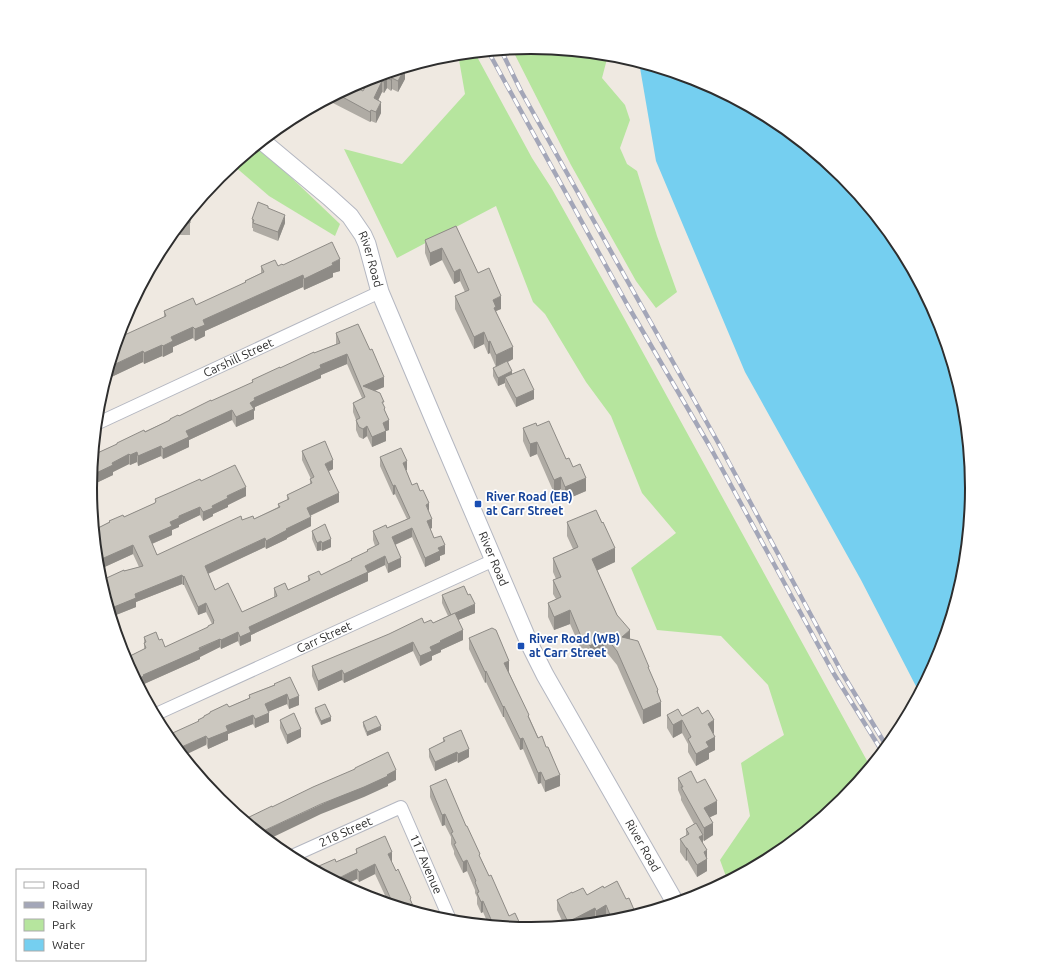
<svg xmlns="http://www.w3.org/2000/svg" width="1063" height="977" font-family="Ubuntu,sans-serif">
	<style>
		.green { fill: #b6e59e }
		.water { fill: #75cff0 }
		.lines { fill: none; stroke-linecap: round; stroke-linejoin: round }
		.street-casing { stroke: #b4b7c1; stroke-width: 14 }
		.secondary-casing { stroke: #b4b7c1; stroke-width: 19 }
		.street { stroke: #fff; stroke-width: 12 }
		.secondary { stroke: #fff; stroke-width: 17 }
		.rail-casing { stroke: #a3a6b8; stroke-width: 4.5 }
		.rail { stroke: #fff; stroke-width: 3; stroke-dasharray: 9; stroke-linecap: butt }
		.wall { fill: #afaba4 }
		.shaded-wall { fill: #8e8b86 }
		.building { fill: #cbc7bf; stroke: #8e8b86 }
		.transit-dot { fill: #1a4fb4; stroke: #fff; stroke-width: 1.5 }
		.labels { text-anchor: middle; stroke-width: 3.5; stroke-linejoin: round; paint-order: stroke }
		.street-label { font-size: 12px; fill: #2e2e2e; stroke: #fff }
		.transit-label { font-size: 12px; font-weight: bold; fill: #164399; stroke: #fff; text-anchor: start }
		.rim { fill: none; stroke: #2e2e2e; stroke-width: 2 }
	</style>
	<rect width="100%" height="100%" fill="#efe9e1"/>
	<g class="green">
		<polygon points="532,47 608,55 602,78 625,105 630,120 620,148 627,164 637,171 657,236 677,292 656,308 636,281 571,165 512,49"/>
		<polygon points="475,53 532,158 552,189 624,318 871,768 844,801 777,856 728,882 720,860 750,816 741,763 784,735 768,685 721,636 657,630 631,568 676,533 642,493 611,416 586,382 545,314 533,302 496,206 397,258 344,149 402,164 465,94 458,54"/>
		<polygon points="256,146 277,164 340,224 335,236 269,196 233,165"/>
	</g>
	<polygon class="water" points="639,62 701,81 777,122 844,176 899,243 939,320 965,403 973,489 964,575 939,658 920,694 861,580 745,372 656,161"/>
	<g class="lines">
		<defs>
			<g id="street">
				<path id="s1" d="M96 424 380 292"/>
				<path id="s2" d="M154 715 494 560"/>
				<path id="s3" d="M290 857 401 807 451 922"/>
			</g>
			<g id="secondary">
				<path id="s4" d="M262 141 329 197 350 216 363 235 367 244 380 292 437 427 530 645 545 675 676 904"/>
			</g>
		</defs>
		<use href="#street" class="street-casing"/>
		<use href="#secondary" class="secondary-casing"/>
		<use href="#street" class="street"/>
		<use href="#secondary" class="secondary"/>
		<defs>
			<g id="rail">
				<polyline points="501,50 521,91 720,446 841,671 887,747"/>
				<polyline points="488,51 628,306 709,445 834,674 883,753"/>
			</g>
		</defs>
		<use href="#rail" class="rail-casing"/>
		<use href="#rail" class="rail"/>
	</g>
	<g class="wall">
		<polygon points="405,68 405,79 398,92 392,89 391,91 387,88 384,93 382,92 378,101 381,113 376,123 371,121 370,122 327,100 353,86 363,91"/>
		<polygon points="190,212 190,235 175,235 175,230"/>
		<polygon points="252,219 285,223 278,241 253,231 253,228 252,228"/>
		<polygon points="456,226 478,273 501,309 496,311 513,359 508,362 512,374 534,399 516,407 505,386 505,383 498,386 493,376 493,368 496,367 490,353 488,354 484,344 474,349 455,309 455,296 465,292 460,281 454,284 442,260 430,266 425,253 425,240"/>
		<polygon points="283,265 340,271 333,273 333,277 304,290 303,287 205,331 205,336 195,341 193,338 173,347 173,352 163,357 162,356 144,364 143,362 105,380 164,317 164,311 196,305 245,283 245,281 261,273 261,266 278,266"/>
		<polygon points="336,333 384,387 374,391 384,406 389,430 386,431 386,441 372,447 367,436 363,439 359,437 356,430 356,420 353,412 353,403 362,398 347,364 321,375 321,378 255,407 255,410 254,411 254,419 236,427 232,420 189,440 189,447 166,458 163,459 161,456 138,466 137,462 130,465 129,464 113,472 113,475 92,485 91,484 90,484 93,455 170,420 170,419 179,416 252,383 252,380 336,344"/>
		<polygon points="537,426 566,459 573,467 586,491 565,500 561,489 554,493 537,454 530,457 523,441 523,428"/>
		<polygon points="302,451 333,469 329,471 339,502 310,516 311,526 287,538 287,539 266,549 265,547 208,574 215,590 242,612 274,597 274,588 288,590 308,581 308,576 321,575 339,567 351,560 351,559 367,552 367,550 375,546 373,540 373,531 387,528 407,519 395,494 393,495 380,466 380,457 407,470 406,470 412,485 429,512 432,528 430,529 434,538 445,554 440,556 440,560 425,567 412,537 395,545 401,567 388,573 385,565 368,573 368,581 251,635 251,641 240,646 238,641 221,649 220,647 200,657 200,659 144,684 144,685 139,687 124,659 144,649 144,637 159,640 165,647 208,628 208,626 212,624 206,612 198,615 184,585 183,585 182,584 136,602 136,607 111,617 100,581 124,571 139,567 133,554 98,570 94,530 109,522 109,521 124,517 155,503 155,499 201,481 246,496 228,505 228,507 213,514 213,516 203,521 200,515 179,525 179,527 172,530 172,535 152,544 157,555 242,520 254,519 278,507 278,504 287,500 287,495 310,484 310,479 311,479 302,460"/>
		<polygon points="567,522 615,562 597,570 617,615 630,639 649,671 658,695 661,716 643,724 617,665 604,649 590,659 580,647 570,624 554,630 548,617 548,603 556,599 553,594 553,580 556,579 553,572 553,558 573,549 567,536"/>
		<polygon points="312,531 331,547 322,551 321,550 317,551 312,539"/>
		<polygon points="442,595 475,613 458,620 463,640 441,650 441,652 432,656 432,660 420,666 413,651 344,683 342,680 318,691 312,676 312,666 424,623 433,623 448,616 442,603"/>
		<polygon points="469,638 509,672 560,786 545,792 541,783 538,784 523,749 520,750 504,717 503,717 486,682 485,683 469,649"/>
		<polygon points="274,684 299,705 289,709 287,704 268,712 269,722 255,728 253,724 228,734 228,740 208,749 198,720 204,717 204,716 210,713 210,712 229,707 249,698 249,695 274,685"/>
		<polygon points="315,708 331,721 321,725 315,712"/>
		<polygon points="702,714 714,733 713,734 715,750 709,753 709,759 696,766 688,752 688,744 682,733 673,738 667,728 667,715 682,716"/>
		<polygon points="280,720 301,737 287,744 280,728"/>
		<polygon points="363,722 381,730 367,736 363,726"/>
		<polygon points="443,738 469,757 458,763 457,761 435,771 429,757 429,749 443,742"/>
		<polygon points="678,778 697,783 717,814 710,817 713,835 704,841 703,840 703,844 707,857 707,871 697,877 687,860 686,861 680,852 680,839 686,836 686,829 694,824 681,800 681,797 678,790"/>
		<polygon points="430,786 466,826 489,876 509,916 521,929 489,926 483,912 481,913 477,904 477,897 475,893 475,890 467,871 463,873 454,854 454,851 451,844 451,837 445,825 442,826 430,797"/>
		<polygon points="356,849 392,861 391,861 411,901 416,913 389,904 375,874 359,882 357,879 336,862 356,853"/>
		<polygon points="603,886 617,922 608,922 606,916 596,921 595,919 583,925 565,927 557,910 557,900 572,893 587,895"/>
	</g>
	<g class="shaded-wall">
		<polygon points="405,68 405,79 398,92 398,81"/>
		<polygon points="387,78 387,88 384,93 384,82"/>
		<polygon points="392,78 392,89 391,91 391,80"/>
		<polygon points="382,81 382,92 374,109 374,98"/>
		<polygon points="381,102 381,113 376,123 376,112"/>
		<polygon points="371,110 371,121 370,122 370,112"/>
		<polygon points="285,215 285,223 278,241 278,232"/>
		<polygon points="442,248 442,260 430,266 430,253"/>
		<polygon points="340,259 340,271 333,273 333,277 304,290 304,279 332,263"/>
		<polygon points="460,269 460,281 454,284 454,272"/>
		<polygon points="303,275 303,287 205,331 205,336 195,341 195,329 203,320"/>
		<polygon points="501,296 501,309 496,311 496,320 493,300"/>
		<polygon points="193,327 193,338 173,347 173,352 163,357 163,346 171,337"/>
		<polygon points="484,332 484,344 474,349 474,337"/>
		<polygon points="490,341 490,353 488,354 488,342"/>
		<polygon points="162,345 162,356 144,364 144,353"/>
		<polygon points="513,347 513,359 496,368 496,355"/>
		<polygon points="143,351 143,362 105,380 109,367"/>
		<polygon points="347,354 347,364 321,375 321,378 255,407 255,410 254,411 254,419 236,427 236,417 254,398 320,365"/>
		<polygon points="512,371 512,380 505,377 505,383 498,386 498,378"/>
		<polygon points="384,377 384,387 365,395 363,386"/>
		<polygon points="534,390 534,399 516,407 516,398"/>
		<polygon points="232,410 232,420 189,440 189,447 163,459 163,449 186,431"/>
		<polygon points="389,420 389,430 386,431 386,441 372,447 372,437 383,423"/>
		<polygon points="367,426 367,436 363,439 363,429"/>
		<polygon points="537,442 537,454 530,457 530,444"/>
		<polygon points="161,446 161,456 138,466 138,456"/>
		<polygon points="137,452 137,462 130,465 130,455"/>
		<polygon points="129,454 129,464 113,472 113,475 92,485 92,475 112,463"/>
		<polygon points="333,460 333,469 325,473 325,464"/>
		<polygon points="407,461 407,470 403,472 403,463"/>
		<polygon points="91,474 91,484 90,484"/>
		<polygon points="561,477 561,489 554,493 554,480"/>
		<polygon points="586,478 586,491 565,500 565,487"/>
		<polygon points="395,485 395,494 393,495 393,486"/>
		<polygon points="246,487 246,496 228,505 228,507 213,514 213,516 203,521 203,512 227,496"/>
		<polygon points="339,493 339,502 307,517 307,508"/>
		<polygon points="429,503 429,512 426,505"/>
		<polygon points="200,507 200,515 179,525 179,527 172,530 172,535 149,545 149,536 179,516"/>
		<polygon points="311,517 311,526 287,538 287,539 266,549 266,541 286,529"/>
		<polygon points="432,519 432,528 427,530 427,521"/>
		<polygon points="412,528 412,537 392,546 392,537"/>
		<polygon points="265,538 265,547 205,575 205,566"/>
		<polygon points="331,539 331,547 322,551 322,543"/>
		<polygon points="321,541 321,550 317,551 317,543"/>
		<polygon points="133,545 133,554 98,570 97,561"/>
		<polygon points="445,545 445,554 440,556 440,560 425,567 425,558 438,548"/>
		<polygon points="615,548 615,562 592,573 592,559"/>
		<polygon points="385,556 385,565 368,573 368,581 251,635 251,641 240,646 240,637 249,627 365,566"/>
		<polygon points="401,558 401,567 388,573 388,564"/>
		<polygon points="182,575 182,584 136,602 136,607 111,617 109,609 135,594"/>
		<polygon points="184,576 184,585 183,585 183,577"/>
		<polygon points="206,603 206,612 198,615 198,607"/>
		<polygon points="475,604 475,613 451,623 451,615"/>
		<polygon points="570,610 570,624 554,630 554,617"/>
		<polygon points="463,630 463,640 441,650 441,652 432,656 432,660 420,666 420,656 430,647 440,641"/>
		<polygon points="630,630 630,644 622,637"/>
		<polygon points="238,632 238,641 221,649 221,640"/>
		<polygon points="604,635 604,649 590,659 590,646"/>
		<polygon points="220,639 220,647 200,657 200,659 144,684 144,685 139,687 135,680 143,675"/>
		<polygon points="413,642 413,651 344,683 344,674"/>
		<polygon points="509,661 509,672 504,674 504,663"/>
		<polygon points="342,670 342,680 318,691 318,681"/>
		<polygon points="486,671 486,682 485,683 485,672"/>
		<polygon points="658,690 658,703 661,702 661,716 643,724 643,710 657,691"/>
		<polygon points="287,694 287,704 265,713 265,704"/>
		<polygon points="299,696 299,705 289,709 289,700"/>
		<polygon points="504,706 504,717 503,717 503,707"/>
		<polygon points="269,713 269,722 255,728 255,719"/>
		<polygon points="253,715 253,724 228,734 228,740 208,749 208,739 226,726"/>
		<polygon points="331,717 331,721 321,725 321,721"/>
		<polygon points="682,720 682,733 673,738 673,725"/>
		<polygon points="714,720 714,733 708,737 708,724"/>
		<polygon points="381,726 381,730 367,736 367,732"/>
		<polygon points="301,729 301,737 287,744 287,735"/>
		<polygon points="206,736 206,745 183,756 177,749"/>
		<polygon points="715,737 715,750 709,753 709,759 696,766 696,754 706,742"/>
		<polygon points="523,738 523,749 520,750 520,739"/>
		<polygon points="469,749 469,757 458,763 458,754"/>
		<polygon points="457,752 457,761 435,771 435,762"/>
		<polygon points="396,770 396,780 388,784 388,786 364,797 321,814 267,840 259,833"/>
		<polygon points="541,772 541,783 538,784 538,773"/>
		<polygon points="560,775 560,786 545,792 545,781"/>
		<polygon points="717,801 717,814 704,820 704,808"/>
		<polygon points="445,814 445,825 442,826 442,815"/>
		<polygon points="713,823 713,835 704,841 704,828"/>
		<polygon points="703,835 703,847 699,837"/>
		<polygon points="686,848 687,848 687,860 686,861"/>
		<polygon points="707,850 707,871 697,877 697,865 704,852"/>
		<polygon points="392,852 392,861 388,863 388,854"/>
		<polygon points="467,860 467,871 463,873 463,862"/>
		<polygon points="375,864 375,874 359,882 359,872"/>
		<polygon points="357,869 357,879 343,886 333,881"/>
		<polygon points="483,901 483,912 481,913 481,902"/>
		<polygon points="606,905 606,916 596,921 596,911"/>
		<polygon points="595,908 595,919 583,925 568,926 568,922"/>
		<polygon points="521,926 521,929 516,928"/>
	</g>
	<g class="building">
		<polygon points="405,68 398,81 392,78 391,80 387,78 384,82 382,81 374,98 381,102 376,112 371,110 370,112 337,94 353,86 363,91 370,78"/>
		<polygon points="258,202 268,206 268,208 285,215 278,232 253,223 254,220 252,219"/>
		<polygon points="190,212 190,223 181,223"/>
		<polygon points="456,226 478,273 489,268 501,296 493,300 496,307 494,308 513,347 496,355 490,341 488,342 484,332 474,337 455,296 469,290 460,269 454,272 442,248 430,253 425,240"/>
		<polygon points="332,242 340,259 332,263 333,265 304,279 303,275 254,297 203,320 205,325 195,329 193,327 171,337 173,341 163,346 162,345 144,353 143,351 109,367 118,338 166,316 164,311 193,298 196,305 246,282 245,281 264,272 261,266 275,260 278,266 282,264 283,265"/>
		<polygon points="358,324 370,350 372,349 384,377 363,386 380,393 384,402 382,402 385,408 384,409 389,420 383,423 386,431 372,437 367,426 363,429 359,427 356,420 360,418 353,403 365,397 347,354 320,365 321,368 254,398 255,400 250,403 254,409 236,417 232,410 186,431 189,437 163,449 161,446 138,456 137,452 130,455 129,454 112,463 113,465 92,475 91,474 93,455 117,444 117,443 144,430 145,432 170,420 170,419 178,415 179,416 211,400 211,401 253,382 252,380 280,367 280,368 314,352 314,353 340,343 336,333"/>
		<polygon points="507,361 512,371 498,378 493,368"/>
		<polygon points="524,369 534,390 516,398 505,377"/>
		<polygon points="549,421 566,459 569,458 573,467 580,464 586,478 565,487 561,477 554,480 537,442 530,444 523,428 536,423 537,426"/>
		<polygon points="325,441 333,460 325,464 339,493 307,508 311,517 286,529 287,530 266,541 265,538 205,566 215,590 228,583 242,612 277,596 274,588 285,583 288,590 310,580 308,576 319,571 321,575 339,566 352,560 351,559 368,551 367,550 379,544 373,531 386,525 387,528 410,518 395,485 393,486 380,457 401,448 407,461 403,463 412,485 417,483 420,491 423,490 429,503 426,505 432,519 427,521 434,538 441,536 445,545 438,548 440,551 425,558 412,528 392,537 401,558 388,564 385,556 365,566 368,572 249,627 251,632 240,637 238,632 221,640 220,639 199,648 200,650 143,675 144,676 135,680 124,659 146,648 144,643 146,642 144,637 156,632 159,640 162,639 165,647 208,627 208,626 214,623 213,622 214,621 206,603 198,607 184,576 183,577 182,575 135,594 136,598 109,609 100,581 124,570 124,571 143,566 133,545 97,561 94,530 110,522 109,521 123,515 124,517 155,503 156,501 155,499 169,493 200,479 201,481 235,465 246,487 227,496 228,498 212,506 213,508 203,512 200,507 179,516 179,518 170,522 172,526 149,536 157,555 241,516 242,520 253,516 254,519 280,507 278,504 289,499 287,495 312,483 310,479 314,477 302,451"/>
		<polygon points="596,510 602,523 603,522 615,548 592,559 617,615 630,630 622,637 638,641 649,667 648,667 658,690 657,691 661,702 643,710 617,651 604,635 590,646 580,634 570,610 554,617 548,603 561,597 553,580 561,577 553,558 578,547 567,522"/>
		<polygon points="325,524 331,539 322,543 321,541 317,543 312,531"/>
		<polygon points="464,586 468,595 470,594 475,604 451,615 442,595"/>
		<polygon points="455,613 463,630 440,641 441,642 430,647 432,651 420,656 413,642 344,674 342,670 318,681 312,666 389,634 422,618 424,623 431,620 433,623"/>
		<polygon points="492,628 496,630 509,661 504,663 529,715 528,716 538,738 542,736 546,747 548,747 560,775 545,781 541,772 538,773 523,738 520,739 504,706 503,707 486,671 485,672 469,638"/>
		<polygon points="290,677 299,696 289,700 287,694 265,704 269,713 255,719 253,715 226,726 228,731 208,739 206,736 177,749 166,736 199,721 198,720 204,717 204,716 210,713 210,712 227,704 229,707 250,698 249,695 275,685 274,684"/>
		<polygon points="325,704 331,717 321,721 315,708"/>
		<polygon points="698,707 702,714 708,710 714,720 708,724 715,737 706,742 709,747 696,754 688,739 691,737 682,720 673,725 667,715 678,709 682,716"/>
		<polygon points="294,713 301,729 287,735 280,720"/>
		<polygon points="376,716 381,726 367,732 363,722"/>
		<polygon points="461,730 469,749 458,754 457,752 435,762 429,749 445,741 443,738"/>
		<polygon points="388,752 396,770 387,775 388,776 364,787 321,804 259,833 243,820 272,806 272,807 313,787 355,769 355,768"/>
		<polygon points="691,771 697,783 705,779 717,801 704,808 713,823 704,828 681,787 683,787 678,778"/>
		<polygon points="446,779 466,826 467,826 480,854 479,855 489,876 491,875 509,916 515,913 521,926 516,928 492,926 492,925 493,924 483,901 481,902 477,893 479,892 475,882 476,881 467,860 463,862 454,844 456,843 451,833 453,832 445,814 442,815 430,786"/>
		<polygon points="696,823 703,835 699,837 707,850 704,852 707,859 697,865 687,848 686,848 680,839 689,834 686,829"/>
		<polygon points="385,836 392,852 388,854 396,871 398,869 411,898 410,899 416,913 394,906 375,864 359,872 357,869 333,881 312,869 335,859 336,862 357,853 356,849"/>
		<polygon points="617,881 626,899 629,898 635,912 643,908 645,913 617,922 613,922 606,905 596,911 595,908 568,922 557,900 572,892 572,893 583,888 587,895 603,886 604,888"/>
	</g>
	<g class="transit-dot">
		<rect x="474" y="500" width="8" height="8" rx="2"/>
		<rect x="517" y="642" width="8" height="8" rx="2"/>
	</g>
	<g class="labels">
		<g class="street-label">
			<text dy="4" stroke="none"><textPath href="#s4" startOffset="164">River Road</textPath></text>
			<text dy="4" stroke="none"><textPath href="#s1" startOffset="157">Carshill Street</textPath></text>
			<text dy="4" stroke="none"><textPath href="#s4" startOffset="488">River Road</textPath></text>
			<text dy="4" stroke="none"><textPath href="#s2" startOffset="187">Carr Street</textPath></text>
			<text dy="4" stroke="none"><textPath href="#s3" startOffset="61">218 Street</textPath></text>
			<text dy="4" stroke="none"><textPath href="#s4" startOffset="812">River Road</textPath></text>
			<text dy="4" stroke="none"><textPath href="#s3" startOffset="184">117 Avenue</textPath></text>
		</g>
		<g class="transit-label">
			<text x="486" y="501">River Road (EB)<tspan x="486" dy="14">at Carr Street</tspan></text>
			<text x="529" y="643">River Road (WB)<tspan x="529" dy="14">at Carr Street</tspan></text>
		</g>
	</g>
	<path d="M0 0H1063V977H0ZM97 488a434 434 0 1 1 868 0a434 434 0 1 1-868 0Z" fill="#fff" fill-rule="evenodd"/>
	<path class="rim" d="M97 488a434 434 0 1 1 868 0a434 434 0 1 1-868 0Z"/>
	<rect x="16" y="869" width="130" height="92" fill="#ffffff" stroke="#ababab"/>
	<rect x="24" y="882" width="20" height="6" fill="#ffffff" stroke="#ababab"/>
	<text x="52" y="889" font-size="12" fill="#2e2e2e">Road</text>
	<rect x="24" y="902" width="20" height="6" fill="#a3a6b8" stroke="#ababab"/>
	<text x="52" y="909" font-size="12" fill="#2e2e2e">Railway</text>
	<rect x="24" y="919" width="20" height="12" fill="#b6e59e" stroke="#ababab"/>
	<text x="52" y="929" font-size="12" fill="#2e2e2e">Park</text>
	<rect x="24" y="939" width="20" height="12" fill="#75cff0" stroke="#ababab"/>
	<text x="52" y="949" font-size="12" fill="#2e2e2e">Water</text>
</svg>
